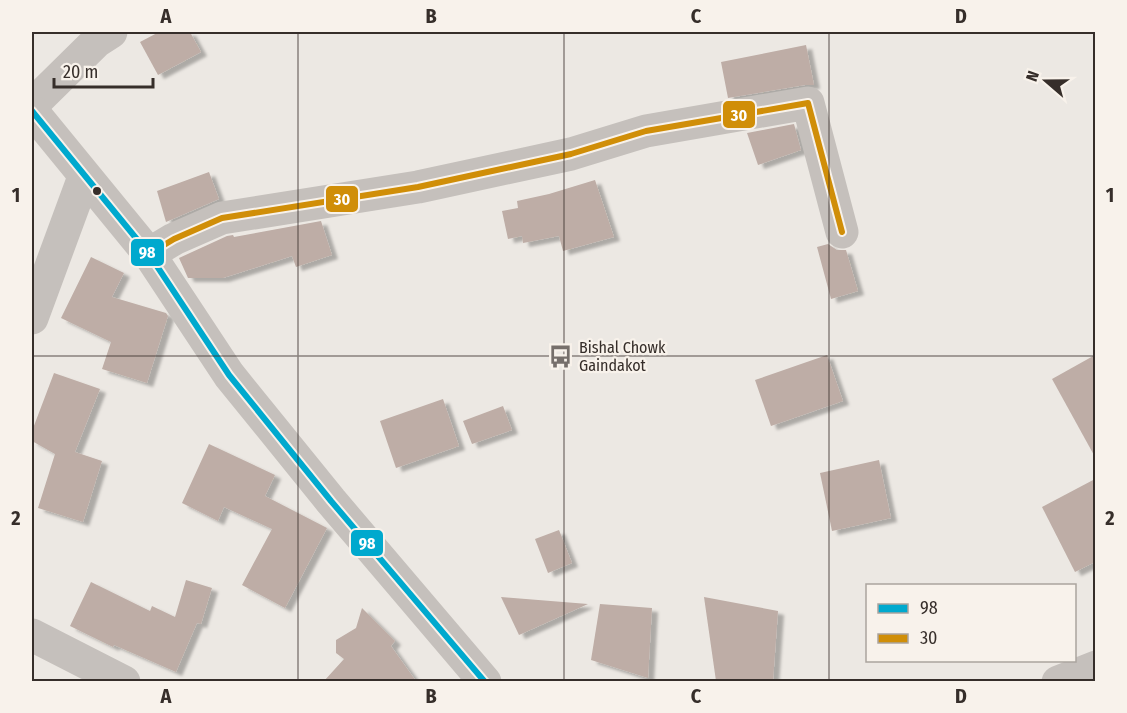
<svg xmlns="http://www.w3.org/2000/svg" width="1127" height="713" font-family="'Fira Sans Condensed',sans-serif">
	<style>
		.building { fill: #beada6; filter: url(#shadow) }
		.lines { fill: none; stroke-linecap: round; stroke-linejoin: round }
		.minor { stroke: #c5c0bc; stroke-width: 33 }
		.bus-1-casing { stroke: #f8f2eb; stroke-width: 10 }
		.bus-2-casing { stroke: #f8f2eb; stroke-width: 10 }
		.bus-1 { stroke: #00a9ce; stroke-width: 6 }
		.bus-2 { stroke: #d08e08; stroke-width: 6 }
		.grid { fill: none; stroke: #362e2a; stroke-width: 1.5; stroke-opacity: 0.55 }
		.bus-dot { fill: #362e2a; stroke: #f8f2eb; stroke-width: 2 }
		.labels { text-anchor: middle; stroke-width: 4.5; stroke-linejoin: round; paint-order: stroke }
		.poi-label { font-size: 16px; fill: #362e2a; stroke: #f8f2eb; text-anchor: start }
		.line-badge { stroke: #f8f2eb; stroke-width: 2 }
		.badge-label { font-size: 16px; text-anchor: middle; font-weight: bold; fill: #fff }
		.neatline { fill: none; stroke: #362e2a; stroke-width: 2 }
		.grid-label { font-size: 20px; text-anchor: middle; font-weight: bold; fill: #362e2a }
	</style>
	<defs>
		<filter id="shadow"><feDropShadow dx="6" dy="4" stdDeviation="1.5" flood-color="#0004"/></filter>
	</defs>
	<rect width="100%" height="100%" fill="#ece8e3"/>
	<g class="building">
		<polygon points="159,32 190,32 201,52 158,75 140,42"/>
		<polygon points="806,45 814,85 805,85 728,98 721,62"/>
		<polygon points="794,124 801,150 758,165 747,133"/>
		<polygon points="209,172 219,199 166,222 157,191"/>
		<polygon points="595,180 614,237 563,251 559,236 523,243 522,236 508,239 502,211 518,208 517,201 549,194"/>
		<polygon points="321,221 332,255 296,267 292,256 223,278 188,278 179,258 227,236 233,235 234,237"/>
		<polygon points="828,244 837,250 846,250 858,291 831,299 817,247"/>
		<polygon points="91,257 124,273 112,297 166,313 168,316 147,383 102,369 111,342 61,318"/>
		<polygon points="827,355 843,401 771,426 755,380"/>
		<polygon points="1095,355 1095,457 1052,379"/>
		<polygon points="54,373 100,389 75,452 102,461 83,522 38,508 55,454 32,441 32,431"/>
		<polygon points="443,399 459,446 396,468 380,421"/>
		<polygon points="503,406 512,430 472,444 463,421"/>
		<polygon points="209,444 275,475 265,496 327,528 285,608 242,585 272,529 224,507 218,521 182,503"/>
		<polygon points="879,460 891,518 832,531 820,473"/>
		<polygon points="1095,479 1095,562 1075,572 1042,507"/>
		<polygon points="559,530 572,563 548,573 535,539"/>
		<polygon points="186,580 212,588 201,624 197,623 176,672 114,645 113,647 70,626 91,582 150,611 152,606 175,617"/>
		<polygon points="501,597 588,604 519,635"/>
		<polygon points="704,597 778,611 773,681 716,681"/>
		<polygon points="600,604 652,608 648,678 591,660"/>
		<polygon points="362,608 395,641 391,646 416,681 324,681 344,659 336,653 336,640 356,628"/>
	</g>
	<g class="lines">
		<g class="minor">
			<polyline points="32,105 97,41 111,32"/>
			<polyline points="32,111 149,254 229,375 331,501 485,682"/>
			<polyline points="149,254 174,239 222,218 418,187 571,154 646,131 808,103 842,232"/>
			<polyline points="32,318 84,177"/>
			<polyline points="32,635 124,682"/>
			<polyline points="1058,682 1096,667"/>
		</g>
		<defs>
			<polyline id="bus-1" points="32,111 149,254 229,375 331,501 485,682"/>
			<polyline id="bus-2" points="149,254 174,239 222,218 418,187 571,154 646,131 808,103 842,232"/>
		</defs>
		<use href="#bus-1" class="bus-1-casing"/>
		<use href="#bus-2" class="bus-2-casing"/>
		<use href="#bus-1" class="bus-1"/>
		<use href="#bus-2" class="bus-2"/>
	</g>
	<path class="grid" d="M298 32V682M564 32V682M829 32V682M32 356H1096"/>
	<defs>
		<symbol id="bus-bare" viewBox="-9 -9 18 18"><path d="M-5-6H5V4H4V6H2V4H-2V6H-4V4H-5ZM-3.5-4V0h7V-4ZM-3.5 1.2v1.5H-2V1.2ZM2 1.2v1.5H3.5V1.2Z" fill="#766f6b" stroke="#f8f2eb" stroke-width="2.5" paint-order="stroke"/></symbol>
	</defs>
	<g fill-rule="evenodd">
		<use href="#bus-bare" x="544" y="340" width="33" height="33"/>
	</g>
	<circle class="bus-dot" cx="97" cy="191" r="5"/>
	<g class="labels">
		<g class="poi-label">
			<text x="579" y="353">Bishal Chowk<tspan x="579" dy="18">Gaindakot</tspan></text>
		</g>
	</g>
	<g class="line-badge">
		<rect x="722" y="100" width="34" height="29" rx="6" fill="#d08e08"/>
		<rect x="325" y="185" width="34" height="28" rx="6" fill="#d08e08"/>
		<rect x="130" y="238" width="35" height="29" rx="6" fill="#00a9ce"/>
		<rect x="350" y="529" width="34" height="28" rx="6" fill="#00a9ce"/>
	</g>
	<g class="badge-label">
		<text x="739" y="121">30</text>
		<text x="342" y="205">30</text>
		<text x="147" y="258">98</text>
		<text x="367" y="549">98</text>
	</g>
	<rect width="1127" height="713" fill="none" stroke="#f8f2eb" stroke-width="66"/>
	<rect x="866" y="584" width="210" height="78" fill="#f8f2eb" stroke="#aaa49e" stroke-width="1.5"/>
	<rect x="878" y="604" width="30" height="9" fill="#00a9ce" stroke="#aaa49e" stroke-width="1.5"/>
	<text x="920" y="614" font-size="18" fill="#362e2a">98</text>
	<rect x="878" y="634" width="30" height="9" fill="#d08e08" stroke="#aaa49e" stroke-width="1.5"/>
	<text x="920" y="644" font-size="18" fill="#362e2a">30</text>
	<g transform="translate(1046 81) rotate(290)" stroke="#f8f2eb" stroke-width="4.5" paint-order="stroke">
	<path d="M0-4.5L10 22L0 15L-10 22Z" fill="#362e2a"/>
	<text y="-9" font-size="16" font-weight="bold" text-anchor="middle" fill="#362e2a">N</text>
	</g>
	<path d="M54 78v9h99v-9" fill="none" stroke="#362e2a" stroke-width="3"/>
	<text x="63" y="78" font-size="18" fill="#362e2a" stroke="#f8f2eb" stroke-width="4.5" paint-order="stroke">20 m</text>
	<rect x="33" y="33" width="1061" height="647" class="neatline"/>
	<g class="grid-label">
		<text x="166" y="23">A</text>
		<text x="431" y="23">B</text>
		<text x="696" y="23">C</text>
		<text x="961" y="23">D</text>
		<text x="16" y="202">1</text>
		<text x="1110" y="202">1</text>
		<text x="16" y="525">2</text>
		<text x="1110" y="525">2</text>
		<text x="166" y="703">A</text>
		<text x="431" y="703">B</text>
		<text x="696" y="703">C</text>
		<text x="961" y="703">D</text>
	</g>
</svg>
